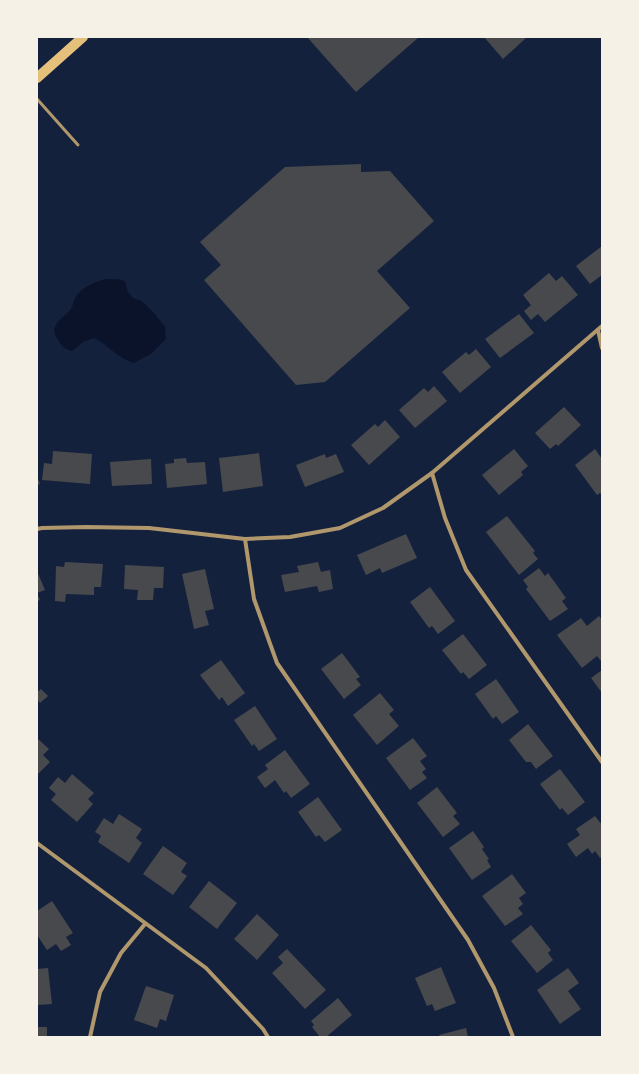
<svg xmlns="http://www.w3.org/2000/svg" width="639" height="1074" font-family="'IBM Plex Serif',serif">
	<style>
		.water { fill: #0b132b }
		.building { fill: #48494c }
		.lines { fill: none; stroke-linecap: round; stroke-linejoin: round }
		.service { stroke: #b1986c; stroke-width: 3 }
		.minor { stroke: #b1986c; stroke-width: 4 }
		.primary { stroke: #e5c07b; stroke-width: 10 }
	</style>
	<rect width="100%" height="100%" fill="#14213d"/>
	<path class="water" d="M106 279H117L125 281 128 292 133 298 142 301 155 314 165 327 166 339 151 354 134 363C118 359 109 345 94 338L83 342 72 351C66 350 61 346 58 340 48 324 61 321 70 310 73 307 73 302 75 298 80 288 96 281 106 279Z"/>
	<g class="building">
		<polygon points="307,37 419,37 356,92"/>
		<polygon points="484,37 527,37 503,59"/>
		<polygon points="361,164 361,172 390,171 434,221 377,271 410,308 325,382 296,385 204,280 221,265 200,242 285,167"/>
		<polygon points="602,246 602,275 590,284 576,266"/>
		<polygon points="549,273 556,281 562,276 578,295 545,322 538,314 531,320 524,311 531,305 523,295"/>
		<polygon points="519,314 534,333 500,358 485,339"/>
		<polygon points="476,349 491,367 460,393 442,372 466,352 469,355"/>
		<polygon points="434,386 447,401 415,428 399,410 424,388 428,392"/>
		<polygon points="564,407 581,425 558,446 556,444 550,449 535,433"/>
		<polygon points="385,420 400,437 369,465 351,445 375,424 378,427"/>
		<polygon points="514,449 528,466 521,472 523,475 499,495 482,475"/>
		<polygon points="595,449 602,459 602,495 600,493 597,495 575,465"/>
		<polygon points="53,451 92,454 90,484 42,480 44,463 52,464"/>
		<polygon points="259,453 263,486 223,492 219,458"/>
		<polygon points="325,454 326,458 336,454 344,472 305,487 296,465"/>
		<polygon points="186,458 187,463 205,462 207,484 167,488 165,464 174,463 174,459"/>
		<polygon points="151,459 152,484 112,486 110,462"/>
		<polygon points="37,476 40,484 37,485"/>
		<polygon points="507,516 535,551 533,553 538,559 519,575 486,532"/>
		<polygon points="406,534 417,558 382,573 380,568 366,575 357,555"/>
		<polygon points="65,562 103,564 101,587 94,587 94,595 66,594 65,602 55,601 56,566 64,567"/>
		<polygon points="318,562 321,572 330,570 333,589 319,592 317,586 285,592 281,575 299,572 297,566"/>
		<polygon points="125,565 164,567 163,588 154,588 153,600 137,600 138,590 124,589"/>
		<polygon points="539,568 545,576 548,573 566,598 562,601 568,609 550,621 526,589 528,587 523,580"/>
		<polygon points="205,569 214,609 205,611 209,625 194,629 182,574"/>
		<polygon points="37,571 45,590 37,593 40,600 37,601"/>
		<polygon points="430,587 455,621 438,634 432,626 429,628 410,602"/>
		<polygon points="599,616 602,620 602,660 601,661 597,656 582,668 557,635 581,618 587,626"/>
		<polygon points="463,634 487,665 469,679 463,672 461,674 442,650"/>
		<polygon points="342,653 360,677 356,679 361,685 344,699 321,669"/>
		<polygon points="221,660 245,693 228,706 222,697 219,700 200,675"/>
		<polygon points="602,670 602,693 591,678"/>
		<polygon points="496,679 519,712 502,724 496,716 493,719 475,694"/>
		<polygon points="41,689 48,696 40,703 37,699 37,692"/>
		<polygon points="380,693 394,710 389,714 399,726 377,745 353,715"/>
		<polygon points="255,706 277,739 259,751 254,744 252,746 234,720"/>
		<polygon points="528,724 553,756 536,769 531,762 526,762 509,740"/>
		<polygon points="37,738 49,749 43,755 50,762 37,775"/>
		<polygon points="413,738 427,756 420,761 426,769 422,772 427,778 410,790 386,758"/>
		<polygon points="285,750 310,784 291,798 286,791 284,793 275,780 265,788 257,777 268,769 265,765"/>
		<polygon points="560,769 585,802 568,815 562,808 560,810 540,784"/>
		<polygon points="72,774 94,793 88,799 93,804 77,822 51,800 56,794 49,788 58,777 65,783"/>
		<polygon points="437,787 457,813 453,816 460,824 443,837 417,803"/>
		<polygon points="318,797 342,830 325,842 319,835 316,837 298,812"/>
		<polygon points="119,814 142,829 136,838 142,843 129,863 98,842 101,836 95,832 104,818 113,824"/>
		<polygon points="595,816 602,825 602,856 600,858 595,851 592,854 588,848 576,857 567,844 580,835 576,829"/>
		<polygon points="473,831 484,847 482,849 489,859 487,860 491,867 472,880 449,848"/>
		<polygon points="163,846 187,863 181,872 187,876 173,895 143,874"/>
		<polygon points="512,874 526,893 519,898 523,904 518,908 523,914 505,926 482,896"/>
		<polygon points="209,881 237,903 217,929 189,907"/>
		<polygon points="52,901 73,933 66,937 71,945 61,951 56,944 47,950 37,935 37,911"/>
		<polygon points="257,914 279,935 257,960 234,939"/>
		<polygon points="531,925 551,950 548,953 553,960 537,973 511,941"/>
		<polygon points="287,949 326,990 305,1009 272,973 283,963 278,957"/>
		<polygon points="441,967 456,1003 435,1011 432,1004 427,1006 415,978"/>
		<polygon points="48,968 52,1004 37,1005 37,969"/>
		<polygon points="568,968 579,983 568,991 581,1009 560,1024 537,990"/>
		<polygon points="146,986 174,995 166,1021 160,1019 157,1028 134,1020"/>
		<polygon points="338,998 352,1015 326,1037 320,1037 312,1027 314,1025 311,1021"/>
		<rect x="37" y="1027" width="10" height="10"/>
		<polygon points="466,1028 468,1037 440,1037 439,1035"/>
	</g>
	<g class="lines">
		<polyline class="service" points="37,99 78,145"/>
		<g class="minor">
			<polyline points="598,330 602,348"/>
			<polyline points="432,473 445,518 466,570 602,762"/>
			<polyline points="37,529 42,528 86,527 149,528 245,539 290,537 340,528 383,508 432,473 602,326"/>
			<polyline points="245,539 254,599 277,663 468,940 494,988 513,1037"/>
			<polyline points="37,843 206,968 263,1029 268,1037"/>
			<polyline points="90,1037 100,992 121,953 145,924"/>
		</g>
		<polyline class="primary" points="37,78 83,37"/>
	</g>
	<rect width="639" height="1074" fill="none" stroke="#f6f1e7" stroke-width="76"/>
</svg>
